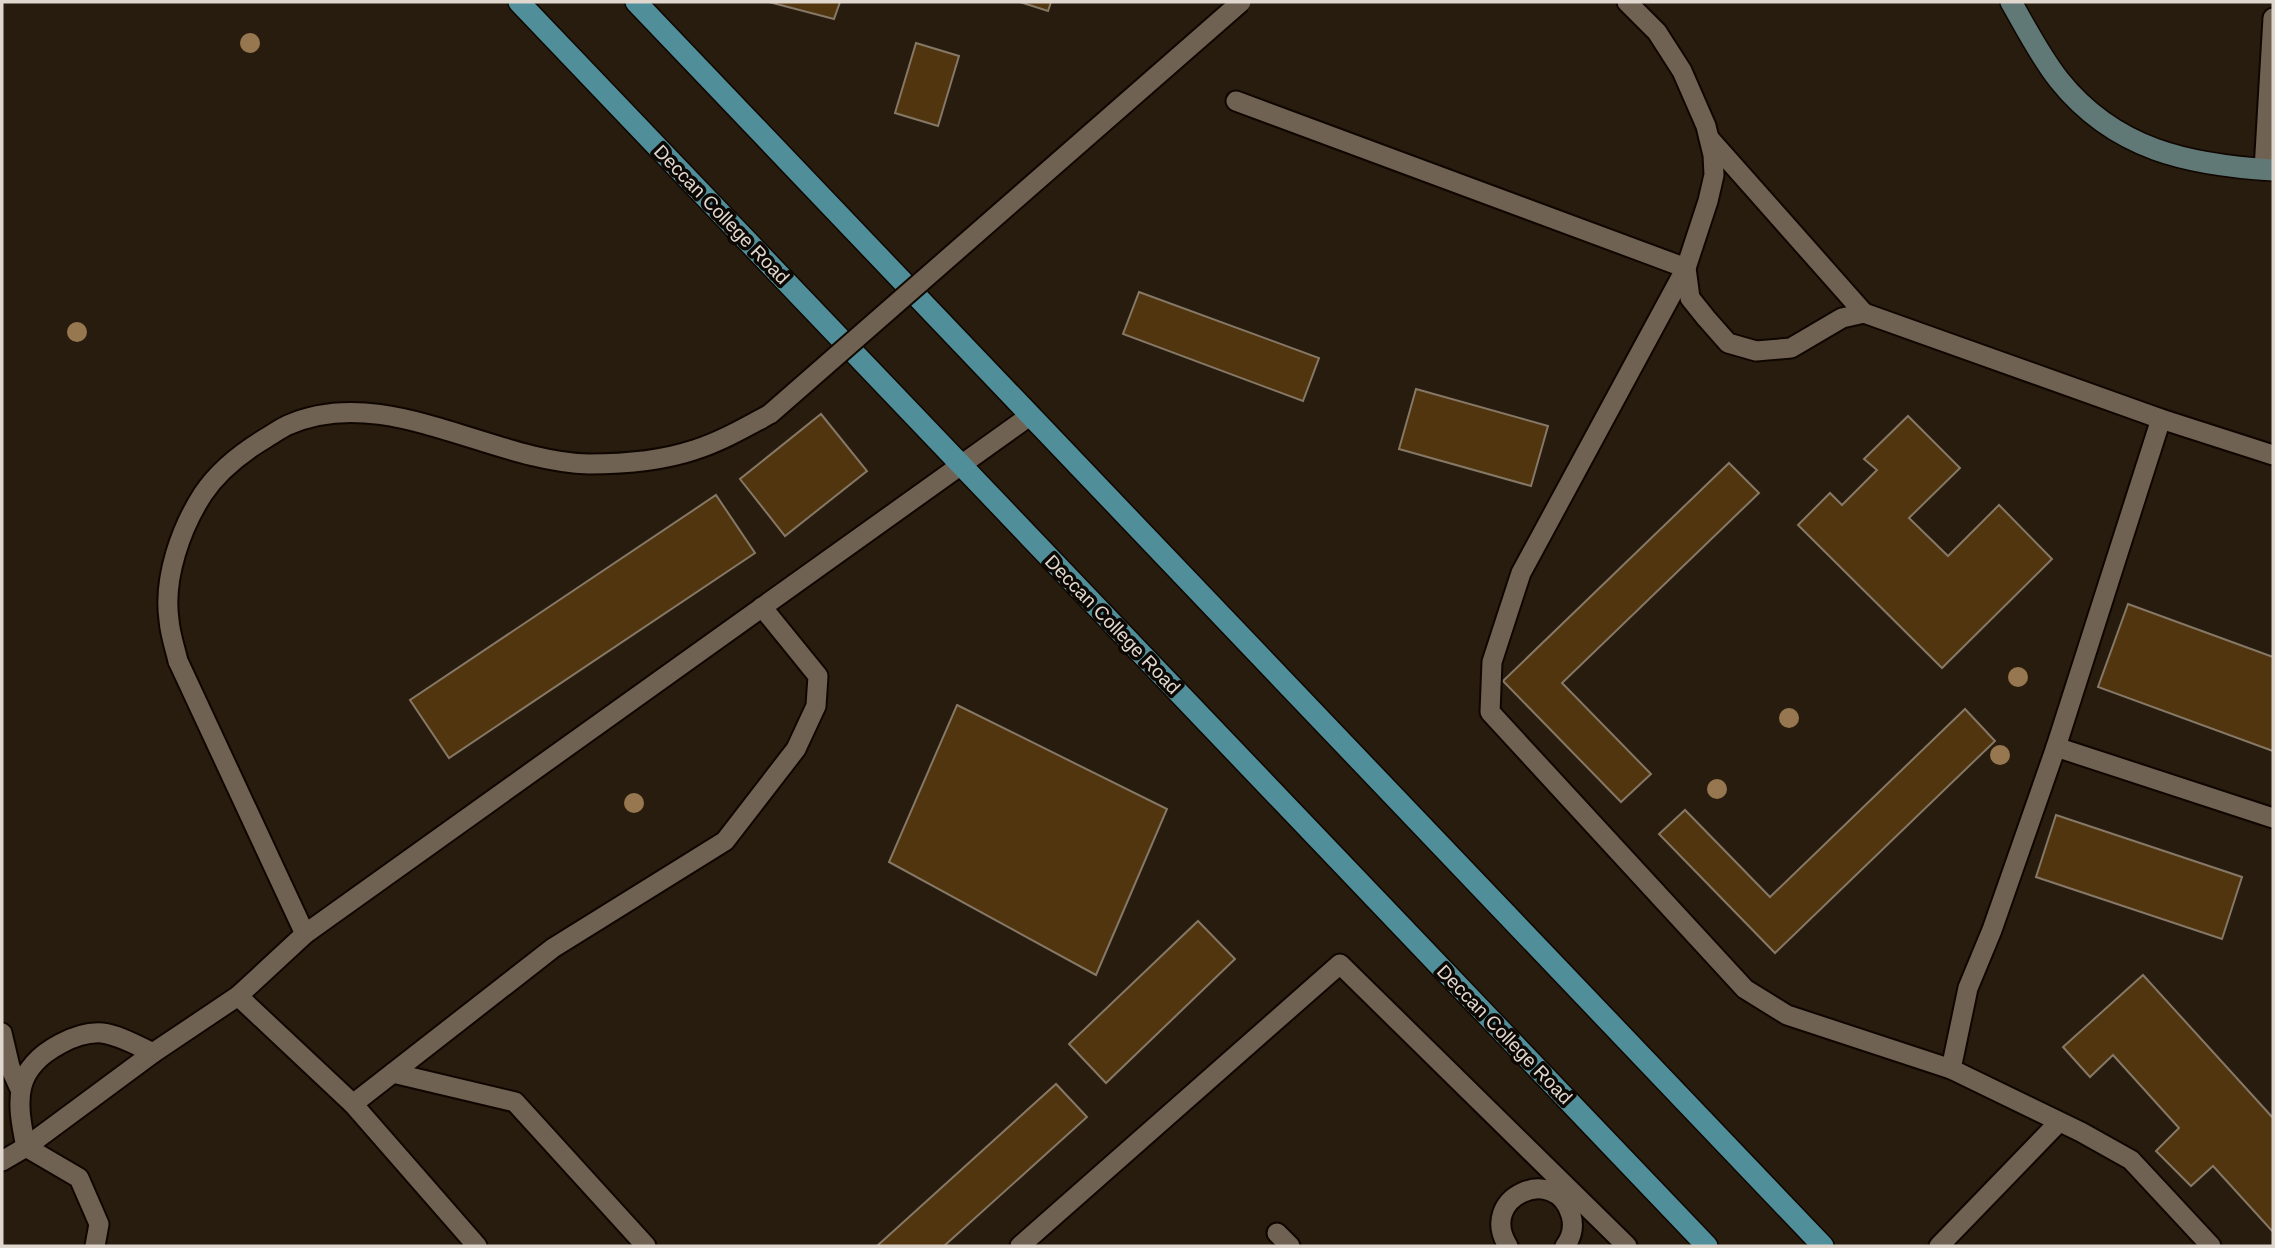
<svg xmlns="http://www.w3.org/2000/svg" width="2275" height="1248" font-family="Helvetica,sans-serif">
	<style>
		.building { fill: #50350e; stroke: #867867; stroke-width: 2 }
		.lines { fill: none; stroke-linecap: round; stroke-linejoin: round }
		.lane-casing { stroke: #100600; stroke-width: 23 }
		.secondary-casing { stroke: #100600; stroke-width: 24 }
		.primary-casing { stroke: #100600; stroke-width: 24 }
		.lane { stroke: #706252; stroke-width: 19 }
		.secondary { stroke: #607876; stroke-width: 21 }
		.primary { stroke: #508e99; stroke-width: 21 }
		.lane-bridge-casing { stroke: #100600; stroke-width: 23; stroke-linecap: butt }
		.lane-bridge { stroke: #706252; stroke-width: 19 }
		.tree { fill: #977750 }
		.labels { text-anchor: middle; stroke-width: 7; stroke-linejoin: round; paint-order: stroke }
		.street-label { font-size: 19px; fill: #e0d8cf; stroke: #0c0703 }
	</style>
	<rect width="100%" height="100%" fill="#271c0d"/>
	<g class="building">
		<polygon points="769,2 840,2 834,19"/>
		<polygon points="1020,2 1051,2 1048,11"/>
		<polygon points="916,43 959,56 938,126 895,113"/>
		<polygon points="1139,292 1319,358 1303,401 1123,334"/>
		<polygon points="1416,389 1548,426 1531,486 1399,449"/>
		<polygon points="821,414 867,471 785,536 740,479"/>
		<polygon points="1908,416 1960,468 1909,518 1948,556 1999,505 2052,559 1942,668 1798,525 1830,493 1842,505 1877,470 1864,459"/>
		<polygon points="1729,463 1759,493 1562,683 1651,774 1621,802 1503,681"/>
		<polygon points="716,495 755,553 449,758 410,700"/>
		<polygon points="2128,604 2273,657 2273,751 2098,687"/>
		<polygon points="957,705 1167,809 1096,975 889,862"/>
		<polygon points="1965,709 1995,741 1775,953 1659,834 1685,810 1770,897"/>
		<polygon points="2056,815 2242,877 2222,939 2036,877"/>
		<polygon points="1198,921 1235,959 1106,1083 1069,1044"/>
		<polygon points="2143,975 2273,1118 2273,1232 2213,1166 2191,1186 2156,1151 2179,1128 2113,1055 2090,1077 2063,1047"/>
		<polygon points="1056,1084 1087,1117 944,1246 877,1246"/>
	</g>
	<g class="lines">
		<defs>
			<g id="lane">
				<polyline points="1627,2 1657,32 1682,71 1706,126 1713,155 1714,175 1708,201 1686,268 1521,573 1492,662 1490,712 1745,989 1787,1015 1951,1069 2081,1132 2131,1160 2211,1246"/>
				<polyline points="1236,101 1686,268 1690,298 1706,318 1728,343 1756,351 1791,348 1842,318 1864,313 2161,419 2273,455"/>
				<polyline points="1709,138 1864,313"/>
				<polyline points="2264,170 2273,18"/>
				<polyline points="178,661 305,934"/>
				<polyline points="2056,747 2273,818"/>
				<polyline points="238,996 353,1104 477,1246"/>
				<polyline points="2,1033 10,1067 20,1089"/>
				<polyline points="1951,1069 1968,988 1992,930 2056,747 2161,419"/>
				<polyline points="393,1073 515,1102 646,1246"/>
				<polyline points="353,1104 553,948 725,841 796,749 816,706 818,676 762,607"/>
				<polyline points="2,1161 26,1147 153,1053 238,996 305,934 1031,415"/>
				<polyline points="1277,1233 1290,1246"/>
				<path d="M95 1246 99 1224 79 1178 26 1147C16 1100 13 1069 60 1044 73 1037 88 1032 102 1033 119 1035 138 1046 153 1053"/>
				<polyline points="1020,1246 1340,964 1627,1246"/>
				<path d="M1508 1246C1477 1197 1556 1163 1571 1215 1574 1226 1572 1237 1565 1246"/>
				<polyline points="1939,1246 2059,1122"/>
			</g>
			<path id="secondary" d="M2011 2C2026 28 2040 56 2059 80 2115 150 2189 165 2273 170"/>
			<g id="primary">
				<polyline points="519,2 1707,1246"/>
				<polyline points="636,2 1823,1246"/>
			</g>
		</defs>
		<use href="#lane" class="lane-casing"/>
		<use href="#secondary" class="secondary-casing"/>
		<use href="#primary" class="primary-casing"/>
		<use href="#lane" class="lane"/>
		<use href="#secondary" class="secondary"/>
		<use href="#primary" class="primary"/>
		<defs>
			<path id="lane-bridge" d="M178 661C175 648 170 634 169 620 163 578 181 528 203 494 219 470 241 453 266 438 273 434 281 428 288 425 384 382 492 462 589 464 623 464 661 461 694 450 720 442 746 427 770 414L1241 2"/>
		</defs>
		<use href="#lane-bridge" class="lane-bridge-casing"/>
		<use href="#lane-bridge" class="lane-bridge"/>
	</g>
	<g class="tree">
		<circle cx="250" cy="43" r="10"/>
		<circle cx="77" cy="332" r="10"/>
		<circle cx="2018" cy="677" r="10"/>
		<circle cx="1789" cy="718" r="10"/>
		<circle cx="2000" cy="755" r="10"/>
		<circle cx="1717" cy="789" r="10"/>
		<circle cx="634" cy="803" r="10"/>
	</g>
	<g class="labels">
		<g class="street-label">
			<text transform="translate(722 214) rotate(46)" y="7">Deccan College Road</text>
			<text transform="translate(1113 624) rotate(46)" y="7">Deccan College Road</text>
			<text transform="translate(1505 1034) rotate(46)" y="7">Deccan College Road</text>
		</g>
	</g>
	<rect width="2275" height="1248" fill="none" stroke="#e0d8cf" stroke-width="7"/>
</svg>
